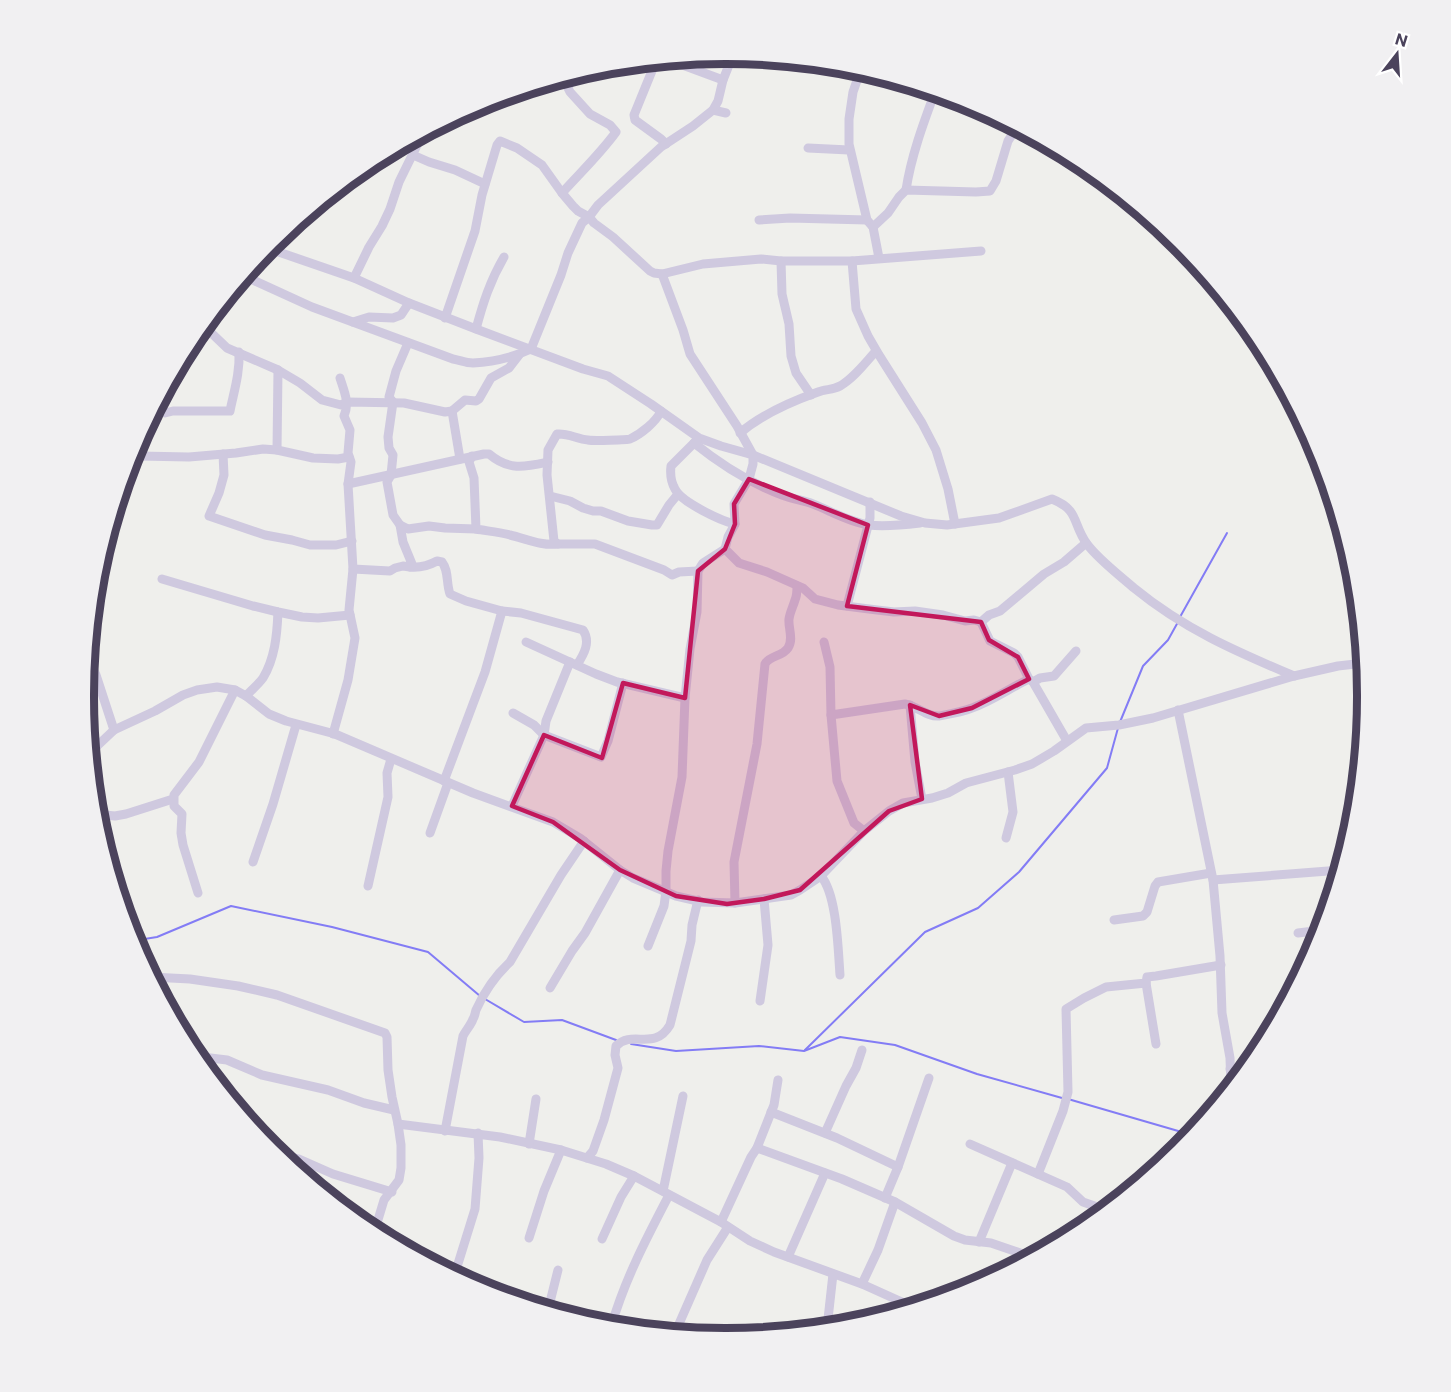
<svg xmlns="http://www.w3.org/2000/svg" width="1451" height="1392" font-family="Commissioner,sans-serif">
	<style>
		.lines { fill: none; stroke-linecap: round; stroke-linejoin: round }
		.stream { stroke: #837cf5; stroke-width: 2 }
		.minor { stroke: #cfc9df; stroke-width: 9 }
		.marked { fill: #c2185b; fill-opacity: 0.2; stroke: #c2185b; stroke-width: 4.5; stroke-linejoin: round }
		.rim { fill: none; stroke: #4b435c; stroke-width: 8 }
	</style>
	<rect width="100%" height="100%" fill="#efefec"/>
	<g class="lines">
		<g class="stream">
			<polyline points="506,95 512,101"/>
			<polyline points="1180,617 1227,533"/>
			<polyline points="1120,722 1143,666 1168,640 1178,622"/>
			<polyline points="132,941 157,937 231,906 332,927 428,952 480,996"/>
			<polyline points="485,999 524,1022 562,1020 616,1040"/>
			<polyline points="631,1044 676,1051 759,1046 804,1051 840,1037 895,1045 977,1074 1062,1098"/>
			<polyline points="805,1050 925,932 978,908 1019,872 1107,768 1118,728"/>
			<polyline points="1068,1099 1192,1135"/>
		</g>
		<g class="minor">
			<polyline points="669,60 723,80"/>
			<polyline points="656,61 634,115 635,120 661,139 666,144"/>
			<polyline points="861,69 853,92 849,119 849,144 867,220 873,227 879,258"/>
			<polyline points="713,110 726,113"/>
			<polyline points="808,148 849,150"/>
			<polyline points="413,155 429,162 455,170 485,184"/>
			<path d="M906 190C911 157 923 124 935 92"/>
			<path d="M562 193C580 173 600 154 616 132L610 125 590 114 570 92 568 88 573 75"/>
			<polyline points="759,220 790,218 867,220"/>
			<polyline points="873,227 888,213 899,197 906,190 976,192 990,191 996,181 1008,141 1017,127"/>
			<path d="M267 248 354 278 409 303 476 329 583 369 608 376 651 404 699 438 721 446 753 455 901 516 925 523 947 525 999 518 1052 499C1080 510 1072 524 1087 544 1098 559 1119 575 1134 588 1184 629 1235 651 1294 676"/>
			<polyline points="781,261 782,294 789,324 791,356 796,373 811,395"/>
			<polyline points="852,261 856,309 868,336 879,355 922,423 936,450 948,489 955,524"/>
			<path d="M244 276 312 307 453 359C459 360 466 363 473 363 492 362 514 357 531 349L561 275 568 253 582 223 589 217 598 205 661 147 693 126 713 110 718 101 723 80 733 55"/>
			<polyline points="354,278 369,247 382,226 390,209 399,182 423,133"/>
			<polyline points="445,318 475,231 482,195 497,145 500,141 517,148 542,165 562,193 573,206 578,211 589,217 594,223 613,237 650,271 654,273 662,274 703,264 761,259 781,261 852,261 981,251"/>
			<polyline points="353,322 369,317 393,318 401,315 409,303"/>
			<polyline points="203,325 227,348 278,370 300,383 322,400 341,405 347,402 404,403 445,412 452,411 465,400 476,401 479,399 491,378 509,368 519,355"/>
			<path d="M476 329C483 303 490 281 504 257"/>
			<polyline points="452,411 460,459"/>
			<path d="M661 411C656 422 641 434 630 439 627 440 593 441 588 440 577 439 568 433 557 434L548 450 547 475 554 541 558 544H595L664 570 672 575 679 572 698 571"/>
			<path d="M165 413 173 411H230C234 391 240 373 239 352"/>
			<path d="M740 433C762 414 790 402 818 392 825 389 833 390 840 386 854 378 865 363 876 351"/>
			<path d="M697 440 671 466C670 474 671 482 675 489 681 502 721 521 735 524"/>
			<path d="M694 443C720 464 750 483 782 495 792 499 803 500 813 504 831 511 849 522 869 525 886 527 903 525 920 523"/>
			<polyline points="277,450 278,370"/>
			<polyline points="131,454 139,456 189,457 236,453 263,449 277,450 313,458 338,459 349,457"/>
			<polyline points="223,454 224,475 219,493 209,516 265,535 292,540 310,545 336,545 352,541"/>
			<path d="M472 456 469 462 474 478 476 529C487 531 499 532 510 535 527 539 541 546 558 544"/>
			<path d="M348 484 484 454H489C509 471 525 467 548 462"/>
			<polyline points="550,496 570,501 583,508 593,511 601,511 628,521 652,525 657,525 669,505 678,494"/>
			<polyline points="400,525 408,529 429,526 445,528 476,529"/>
			<polyline points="725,549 739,563 767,572 803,588 815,599 838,605 869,609 894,612 915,611 943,615 965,621 974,620 981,622 989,615 1000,611 1044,574 1064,562 1086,543"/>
			<path d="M410 567C421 568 428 566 437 561L442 562C449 571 446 583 450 594L466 601 502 611 521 613 583 630C591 642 584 654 577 665"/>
			<polyline points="353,569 390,571 395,568 403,566 410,567 412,564 403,542 400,525 393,515 387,482 391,475 393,455 389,448 388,437 393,402 389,397 396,371 408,343"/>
			<polyline points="162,579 253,606 278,612 302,617 318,618 350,615"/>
			<polyline points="847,606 870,518 870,502"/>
			<polyline points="526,642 596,674 617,682 685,698"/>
			<polyline points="824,642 830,667 831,715 837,781 854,823 864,831"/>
			<polyline points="87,656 96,675 114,730"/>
			<polyline points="1029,679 1033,682 1067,741"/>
			<polyline points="1033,682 1040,678 1054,676 1076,651"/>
			<path d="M246 696C251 690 258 685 263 678 275 658 277 635 278 612"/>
			<polyline points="910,705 915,762 922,799"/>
			<polyline points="1178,710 1213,880 1220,956 1222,1013 1230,1058 1231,1087"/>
			<polyline points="513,713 534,725 544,735 601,757 608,741 623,683"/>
			<path d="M831 715 905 704C917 706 927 717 939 716 950 714 962 712 972 708 992 701 1010 688 1029 679L1018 657 1014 653 990 641 981 622"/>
			<path d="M333 734 348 680 355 638 349 610 353 569 348 484 351 462 348 453 350 430 344 416C350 403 344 391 340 378"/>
			<polyline points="90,757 96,747 114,730 155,711 183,695 197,690 217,687 235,690 246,696 269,714 286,721 335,734 473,793 553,822 580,838 620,870 633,878 676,896 702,902 735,903 791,895 800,890 821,876 864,831 889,811 903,803 932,798 948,793 966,783 1015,770 1032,764 1054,751 1086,728 1119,725 1153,718 1294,676 1338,666 1364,663"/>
			<polyline points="444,781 485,672 502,611"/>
			<polyline points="512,806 544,735 546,721 570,662"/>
			<polyline points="95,814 115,816 126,814 173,799"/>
			<polyline points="95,814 114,871 116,888"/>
			<polyline points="430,833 448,783"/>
			<polyline points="1006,838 1013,812 1008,772"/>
			<polyline points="253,862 273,804 296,725"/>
			<path d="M821 876C837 895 838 949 840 975"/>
			<polyline points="1213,880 1341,870"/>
			<polyline points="368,886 388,797 387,773 391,759"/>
			<polyline points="198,893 183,845 181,833 182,814 174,806 174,795 199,762 235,690"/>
			<path d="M735 903 734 862 757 744 765 664C770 655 782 657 788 648 794 639 788 628 789 619 790 612 793 607 795 600 797 596 797 591 797 586"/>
			<polyline points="1114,920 1143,916 1147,912 1155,886 1158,882 1211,873"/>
			<polyline points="1298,933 1322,930"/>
			<polyline points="648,946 664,906 666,891 666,871 668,851 682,777 685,698 690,649 697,612 698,571 703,563 725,549 728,537 735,524 734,504 749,479 753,464 753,455 737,426 690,354 683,330 662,274"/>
			<polyline points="151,977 190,979 238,986 277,995 385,1033 387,1037 388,1070 392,1097 398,1124 401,1145 401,1168 399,1180 384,1200 374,1233"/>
			<polyline points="1146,983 1156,1044"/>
			<polyline points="550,988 572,951 585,933 620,870"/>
			<polyline points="760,1001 768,945 764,899"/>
			<polyline points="194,1056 227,1060 262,1075 328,1090 364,1103 394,1110"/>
			<polyline points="1230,1069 1247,1068"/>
			<polyline points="771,1112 837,1138 898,1167"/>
			<polyline points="398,1124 500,1137 561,1150 606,1164 634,1176 721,1222 750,1241 774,1252 862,1284 913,1307"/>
			<path d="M445 1131 463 1036C466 1030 471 1025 473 1019 475 1016 475 1013 476 1010 484 992 496 975 510 962L561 875 584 841"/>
			<polyline points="825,1133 846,1086 856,1068 862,1050"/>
			<polyline points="529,1144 536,1099"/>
			<polyline points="970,1144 1067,1187 1083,1202 1106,1210"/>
			<polyline points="757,1148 842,1179 895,1202 954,1236 965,1240 991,1243 1032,1257"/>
			<polyline points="275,1153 299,1159 333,1174 392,1192"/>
			<path d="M587 1158 593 1151 604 1120 618 1068 615 1055 616 1046C633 1029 654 1052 670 1025L691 941 692 925 698 900"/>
			<polyline points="1038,1174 1063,1111 1068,1092 1066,1009 1084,998 1106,987 1146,983 1147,977 1156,976 1221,965"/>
			<polyline points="663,1191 683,1096"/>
			<polyline points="885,1198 898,1167 929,1078"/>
			<polyline points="721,1222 751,1157 757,1148 774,1105 778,1080"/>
			<polyline points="529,1238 544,1191 561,1150"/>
			<polyline points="602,1239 621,1197 634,1176"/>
			<polyline points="979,1242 1012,1163"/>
			<polyline points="788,1257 825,1173"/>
			<polyline points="458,1278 457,1267 475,1209 479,1158 478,1133"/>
			<polyline points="862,1284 878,1250 895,1202"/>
			<polyline points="548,1310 558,1270"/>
			<path d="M611 1327C625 1279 646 1239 669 1195"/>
			<polyline points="827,1328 833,1274"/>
			<polyline points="675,1333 707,1260 728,1227"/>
		</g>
	</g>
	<path class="marked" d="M749 479 868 525 847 606 981 622 989 640 1018 657 1029 679 972 708 939 716 910 705 922 799 889 811 800 890 764 899 727 904 676 896 620 870 553 822 512 806 544 735 602 758 623 683 685 698 698 571 725 549 735 524 734 504Z"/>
	<path d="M0 0H1451V1392H0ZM725 64H726A631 631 0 0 1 1357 695V697A631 631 0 0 1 726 1328H725A631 631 0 0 1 94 697V695A631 631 0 0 1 725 64Z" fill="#f1f0f2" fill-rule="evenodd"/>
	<path class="rim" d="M725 64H726A631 631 0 0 1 1357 695V697A631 631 0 0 1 726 1328H725A631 631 0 0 1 94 697V695A631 631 0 0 1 725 64Z"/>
	<g transform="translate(1397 54) rotate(17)" stroke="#ffffff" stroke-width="4.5" paint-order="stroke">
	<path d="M0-4.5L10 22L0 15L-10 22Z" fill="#4b435c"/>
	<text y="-9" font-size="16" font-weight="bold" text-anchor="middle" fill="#4b435c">N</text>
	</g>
</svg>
